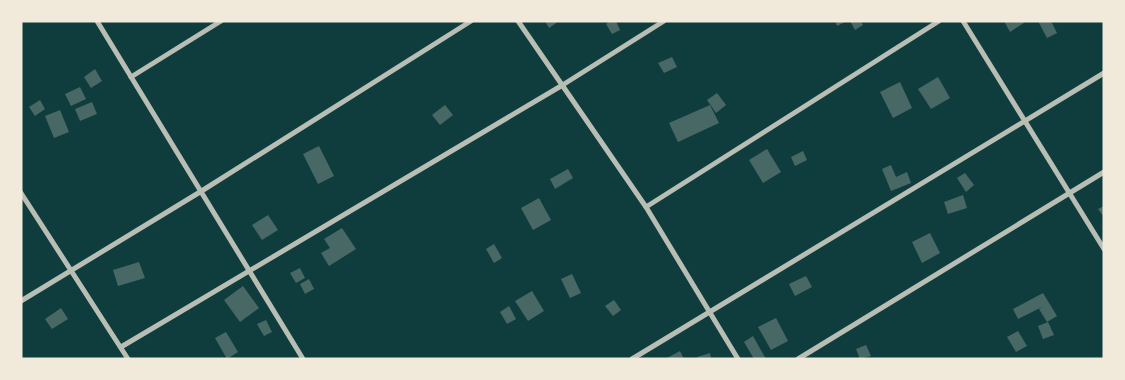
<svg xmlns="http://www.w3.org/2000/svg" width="1125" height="380" font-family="Poppins,sans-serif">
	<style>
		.building { fill: #486865 }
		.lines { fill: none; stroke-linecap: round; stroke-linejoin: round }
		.minor { stroke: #b8beb3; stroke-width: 5 }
	</style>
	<rect width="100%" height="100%" fill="#0f3d3e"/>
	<g class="building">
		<polygon points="545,21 559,21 549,28"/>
		<polygon points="610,21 616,21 620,30 612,34 606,24"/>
		<polygon points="835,21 847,21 837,26"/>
		<polygon points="850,21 861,21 863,25 855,30"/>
		<polygon points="1004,21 1027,21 1010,32"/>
		<polygon points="1038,21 1051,21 1057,33 1047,38"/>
		<polygon points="672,57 677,67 664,73 658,63"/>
		<polygon points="95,69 102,81 91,88 84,77"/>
		<polygon points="938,77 950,98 931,109 918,89"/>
		<polygon points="900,82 912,108 893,118 880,92"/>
		<polygon points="80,87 86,99 71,106 65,94"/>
		<polygon points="717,93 726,105 716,113 707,100"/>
		<polygon points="40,100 45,109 35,116 29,107"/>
		<polygon points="92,102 97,114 80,121 75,109"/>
		<polygon points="445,105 453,115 440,125 432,115"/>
		<polygon points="710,105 719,123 678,142 669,123"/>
		<polygon points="60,110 69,132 54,138 45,116"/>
		<polygon points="319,146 334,176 318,184 303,154"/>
		<polygon points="767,149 781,172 763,183 749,160"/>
		<polygon points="803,151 807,160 795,166 791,157"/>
		<polygon points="891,165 896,177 907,172 911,183 891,191 882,169"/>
		<polygon points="568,169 573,178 555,189 550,179"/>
		<polygon points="965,173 974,185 966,192 957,178"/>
		<polygon points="963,195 967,208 948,214 944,202"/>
		<polygon points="539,198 551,220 533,230 521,208"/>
		<polygon points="1104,206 1104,217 1098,209"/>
		<polygon points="268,215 278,230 262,240 252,225"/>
		<polygon points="342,228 356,249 329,266 321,253 330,248 324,239"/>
		<polygon points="930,233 940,253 922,263 912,242"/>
		<polygon points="494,244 502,258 494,263 486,249"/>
		<polygon points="139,262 145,278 118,286 113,270"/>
		<polygon points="300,268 305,278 296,283 290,273"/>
		<polygon points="572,274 581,293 570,298 561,279"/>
		<polygon points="806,276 812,287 795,296 789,284"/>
		<polygon points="309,279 314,289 305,294 300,284"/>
		<polygon points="243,286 259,308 240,322 224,300"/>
		<polygon points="532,291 544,311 528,321 515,301"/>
		<polygon points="1043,293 1057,316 1047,322 1039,309 1044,306 1018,319 1013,309"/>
		<polygon points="614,300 621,310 613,316 605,306"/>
		<polygon points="509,306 516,319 507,324 500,312"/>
		<polygon points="61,308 68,319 52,329 45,319"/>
		<polygon points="776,318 788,341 771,350 758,327"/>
		<polygon points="266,320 272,332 264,336 257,324"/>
		<polygon points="1048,322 1054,335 1043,339 1038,326"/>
		<polygon points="1018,331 1027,346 1016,352 1007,337"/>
		<polygon points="226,332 238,352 227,359 215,338"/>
		<polygon points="753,336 766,359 754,359 744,342"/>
		<polygon points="866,345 871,356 860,359 856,349"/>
		<polygon points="680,351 684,359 665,359"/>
		<polygon points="710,353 711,359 698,359 697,357"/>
	</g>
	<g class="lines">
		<g class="minor">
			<polyline points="97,21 303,359"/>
			<polyline points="518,21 646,207 738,359"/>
			<polyline points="963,21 1104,249"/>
			<polyline points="131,77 221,21"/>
			<polyline points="21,193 128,359"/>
			<polyline points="646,207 939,21"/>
			<polyline points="21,301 200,192 471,21"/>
			<polyline points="121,347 561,86 664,21"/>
			<polyline points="632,359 1104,73"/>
			<polyline points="798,359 1104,172"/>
		</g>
	</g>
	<rect width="1125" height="380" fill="none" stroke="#f1e9da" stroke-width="45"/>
</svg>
